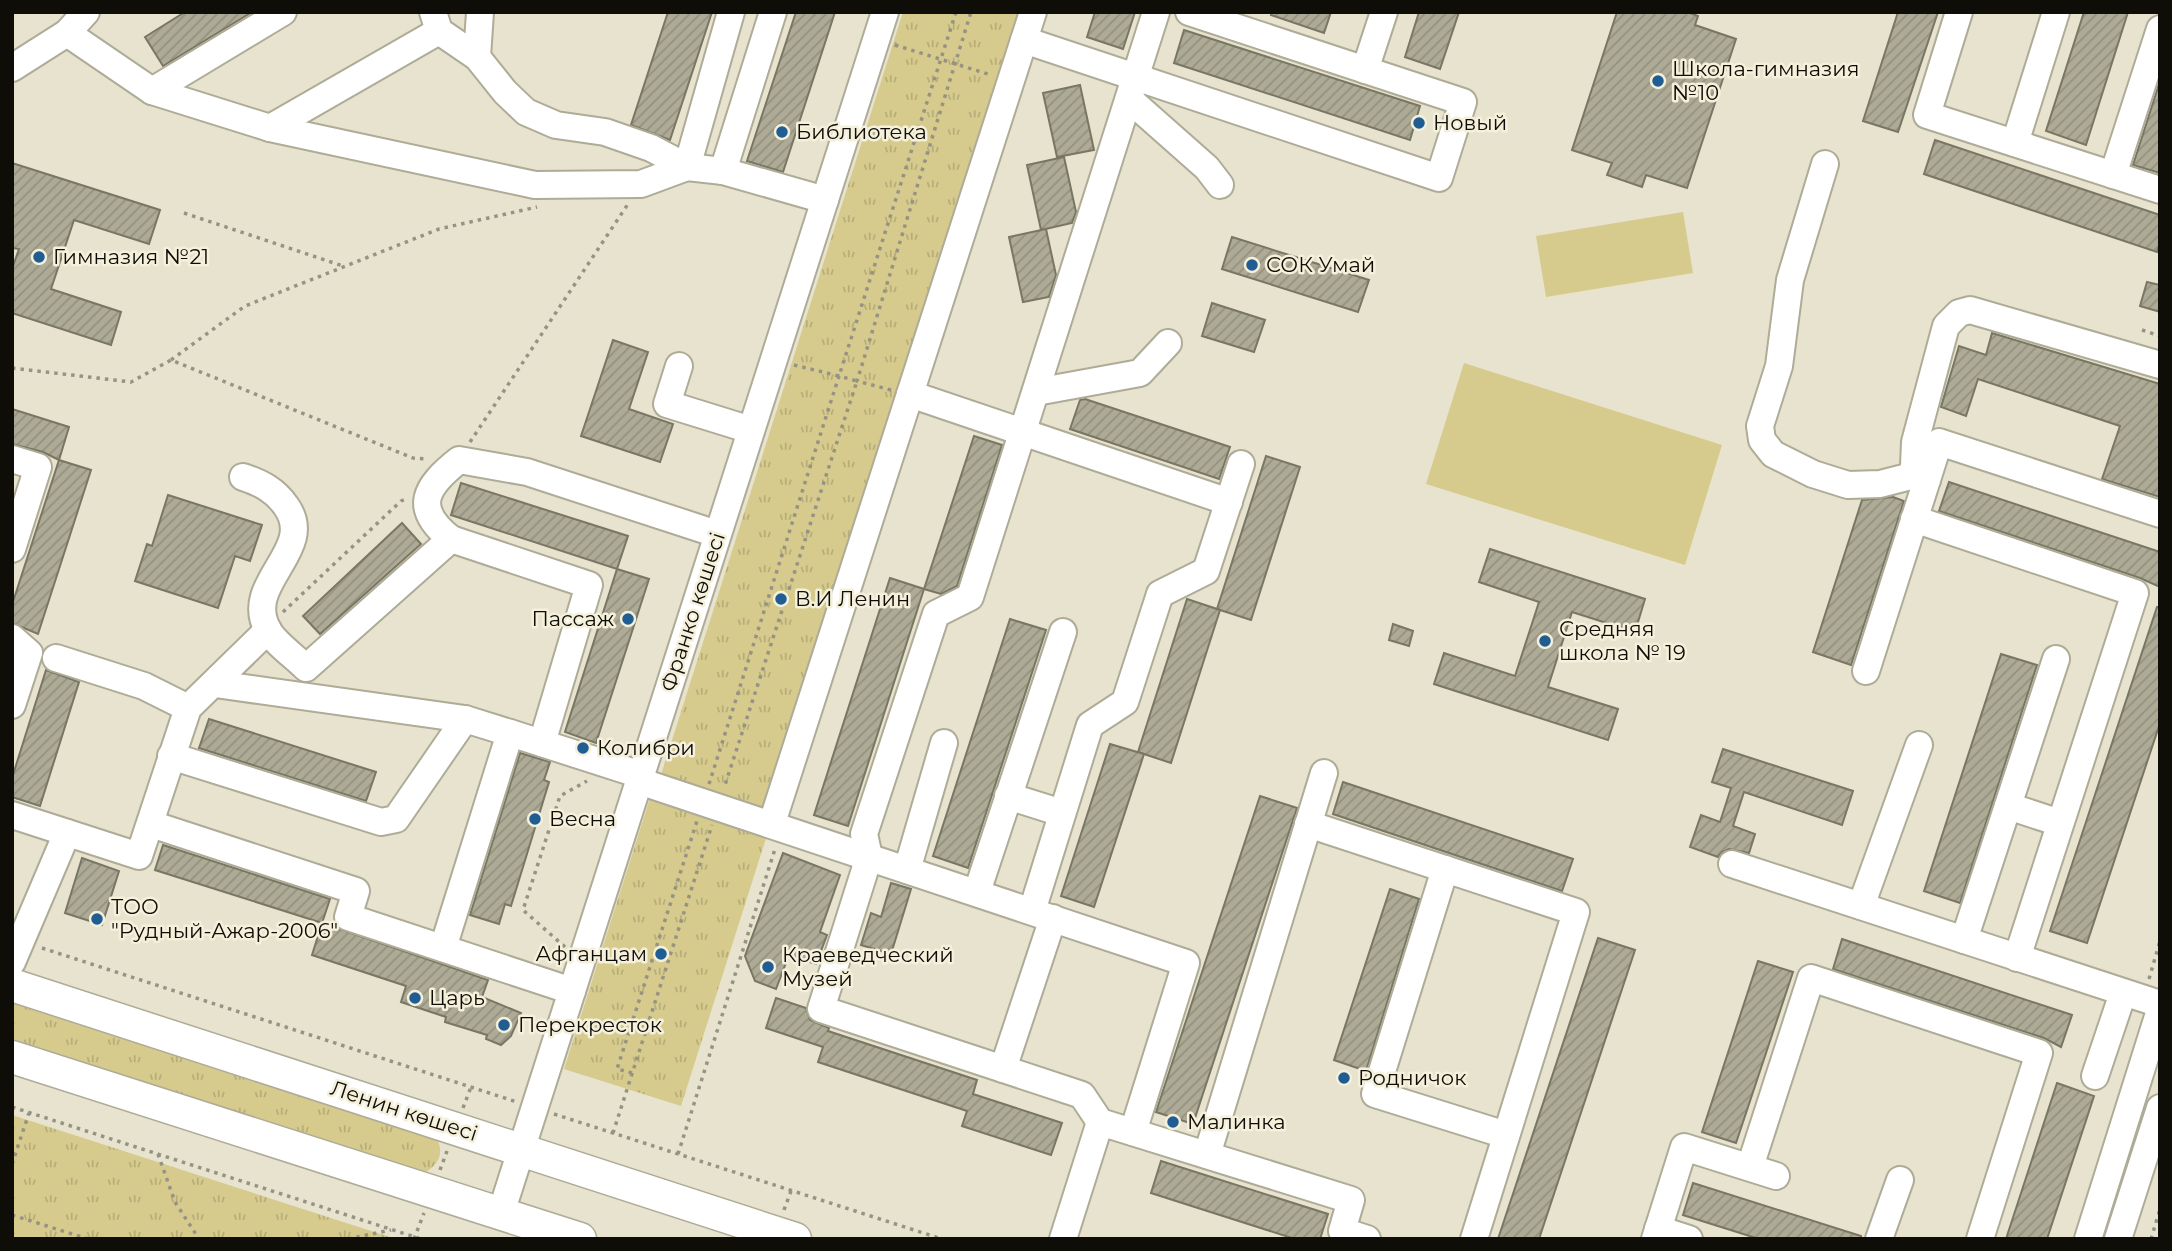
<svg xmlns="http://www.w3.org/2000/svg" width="2172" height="1251" font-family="Montserrat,sans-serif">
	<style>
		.grass { fill: url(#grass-tufts) }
		.pitch { fill: #d6cb8d }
		.building { fill: url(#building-hatch); stroke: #797663; stroke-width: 2 }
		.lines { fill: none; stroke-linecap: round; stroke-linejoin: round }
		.minor-casing { stroke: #aeab97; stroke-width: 30 }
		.major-casing { stroke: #aeab97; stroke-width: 35 }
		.path { stroke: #979384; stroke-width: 3.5; stroke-dasharray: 3.5 5; stroke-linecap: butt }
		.minor { stroke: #fff; stroke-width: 26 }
		.major { stroke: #fff; stroke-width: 32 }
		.poi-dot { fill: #1f5d93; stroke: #f4f0db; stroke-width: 2.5 }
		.labels { text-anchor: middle; stroke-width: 5; stroke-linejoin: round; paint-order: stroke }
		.poi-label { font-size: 21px; fill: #0f0d07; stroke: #f4f0db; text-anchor: start }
		.street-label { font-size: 21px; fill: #0f0d07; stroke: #f4f0db }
	</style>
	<defs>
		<pattern id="grass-tufts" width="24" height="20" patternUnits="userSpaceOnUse" patternTransform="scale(1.75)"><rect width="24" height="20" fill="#d6cb8d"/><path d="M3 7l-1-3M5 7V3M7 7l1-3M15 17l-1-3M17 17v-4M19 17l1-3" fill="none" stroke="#b6ad78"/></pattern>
		<pattern id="building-hatch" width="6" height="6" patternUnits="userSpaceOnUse" patternTransform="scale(1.75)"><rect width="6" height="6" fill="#adaa96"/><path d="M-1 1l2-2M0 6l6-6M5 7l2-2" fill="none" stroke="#949180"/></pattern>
	</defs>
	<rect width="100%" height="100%" fill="#e7e3ce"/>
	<g class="grass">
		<polygon points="903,12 1023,12 766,813 660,778"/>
		<polygon points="651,795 768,832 681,1106 564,1069"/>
		<path d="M12 1003 437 1139C444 1153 439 1164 426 1172L12 1039Z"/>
		<polygon points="12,1115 396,1239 12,1239"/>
	</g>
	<g class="pitch">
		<polygon points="1683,212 1693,273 1546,297 1536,236"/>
		<polygon points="1464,363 1722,445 1685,565 1426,484"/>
	</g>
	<g class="building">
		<polygon points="185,12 252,12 163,66 145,37"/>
		<polygon points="668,12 712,12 670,140 631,125"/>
		<polygon points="796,12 835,12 783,172 747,161"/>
		<polygon points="1095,12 1135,12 1123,49 1087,37"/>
		<polygon points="1272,12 1331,12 1324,33 1271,15"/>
		<polygon points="1419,12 1459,12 1440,69 1405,57"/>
		<polygon points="1617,12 1688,12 1698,16 1695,25 1736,39 1687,188 1646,175 1642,187 1607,175 1612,163 1572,150"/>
		<polygon points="1898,12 1938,12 1898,132 1863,121"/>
		<polygon points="2084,12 2128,12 2086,145 2046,131"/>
		<polygon points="1184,30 1420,106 1410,140 1174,63"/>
		<polygon points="2160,81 2160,173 2133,165"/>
		<polygon points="1080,85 1094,150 1057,157 1043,93"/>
		<polygon points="1935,140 2160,215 2160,243 2157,252 1924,174"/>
		<polygon points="1064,157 1076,212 1072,223 1041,230 1027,165"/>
		<polygon points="12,163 160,210 149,244 74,220 51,289 121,312 111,345 12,313 12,269 19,249 12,248"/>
		<polygon points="1046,229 1056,275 1049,297 1023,302 1009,237"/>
		<polygon points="1232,237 1369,280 1358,312 1222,269"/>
		<polygon points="2147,282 2160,285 2160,312 2140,306"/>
		<polygon points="1212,303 1265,320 1254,352 1202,336"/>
		<polygon points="1992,333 2160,384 2160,497 2102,479 2120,426 1978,379 1966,416 1941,407 1959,346 1986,355"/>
		<polygon points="613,340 648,352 629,409 673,424 660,462 581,436"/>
		<polygon points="1085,399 1230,447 1219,479 1070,429 1080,400"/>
		<polygon points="12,409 69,427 59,460 43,452 12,444"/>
		<polygon points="974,436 1002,445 957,586 941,594 924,589"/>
		<polygon points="1266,456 1300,467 1251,620 1217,609"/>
		<polygon points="59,460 91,470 38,634 12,623 12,605"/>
		<polygon points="1949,482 2160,552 2160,587 2140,578 1939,511"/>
		<polygon points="461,483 628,536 617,569 451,515"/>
		<polygon points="168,495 262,525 250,561 235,556 218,608 135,581 147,544 152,546"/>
		<polygon points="1893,497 1904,501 1851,665 1813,652 1862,500"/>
		<polygon points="402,523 421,544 320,634 303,616"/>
		<polygon points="1490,549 1645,599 1635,632 1572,612 1548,687 1618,709 1608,740 1434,684 1444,653 1515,676 1539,602 1479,582"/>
		<polygon points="617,569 649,579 596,743 565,732"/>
		<polygon points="890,578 924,589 848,826 814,815"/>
		<polygon points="1187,599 1220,610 1171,763 1138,752"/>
		<polygon points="2157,607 2160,607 2160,723 2087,943 2050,931"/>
		<polygon points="1010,619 1046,630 968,868 933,856"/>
		<polygon points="1393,624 1413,631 1409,646 1389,640"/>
		<polygon points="2001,654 2037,665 1960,903 1924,891"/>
		<polygon points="46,670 79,682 40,806 12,797 12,778"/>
		<polygon points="209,719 376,772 366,801 199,748"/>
		<polygon points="1110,744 1144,754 1094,907 1061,896"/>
		<polygon points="1723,749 1853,791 1842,825 1744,792 1733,826 1755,834 1749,853 1729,849 1722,852 1718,857 1690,847 1701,815 1720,822 1731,788 1712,782"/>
		<polygon points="520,753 550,762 544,780 549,782 511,906 505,904 499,924 470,915"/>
		<polygon points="1343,782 1573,859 1562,891 1333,814"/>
		<polygon points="1260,796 1297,808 1193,1124 1156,1112"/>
		<polygon points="163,845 330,899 322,923 155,870"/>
		<polygon points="783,853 840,875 820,932 827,935 816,964 789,955 776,989 755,981 745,956"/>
		<polygon points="82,858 119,871 102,925 65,913"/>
		<polygon points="891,883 911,889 891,954 861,945 871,913 881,917"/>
		<polygon points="1390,889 1419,899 1366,1071 1334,1060"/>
		<polygon points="322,923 488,980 482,997 521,1013 511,1036 501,1045 486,1039 487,1035 445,1022 446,1017 401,1002 406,986 312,955"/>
		<polygon points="1598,938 1635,950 1539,1239 1498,1239"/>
		<polygon points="1842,939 2072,1015 2061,1047 2044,1038 1833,969"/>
		<polygon points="1758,961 1793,972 1736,1143 1702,1132"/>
		<polygon points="776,998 806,1008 810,1020 829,1028 828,1031 977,1080 973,1094 1062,1123 1051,1155 962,1126 967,1111 818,1062 823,1047 766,1028"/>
		<polygon points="2057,1083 2094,1096 2047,1239 2006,1239"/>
		<polygon points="1161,1161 1328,1214 1320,1239 1295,1239 1151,1193"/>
		<polygon points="1693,1183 1861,1236 1861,1239 1759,1239 1683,1215"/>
	</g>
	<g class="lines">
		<defs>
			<g id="minor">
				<polyline points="433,12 439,31 477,57 505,92 526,112 556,125 605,132 651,148 687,167 723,171 825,200"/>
				<polyline points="1156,12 970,597 936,614 864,834 869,857 821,1009 1082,1095 1100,1122 1351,1200 1342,1231 1367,1239"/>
				<polyline points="1959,12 1927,115 2160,190"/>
				<polyline points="67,33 152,91 283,12"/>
				<polyline points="1024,40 1439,178 1463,102 1189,12"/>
				<polyline points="477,57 480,12"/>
				<polyline points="12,68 67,33 86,12"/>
				<polyline points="1365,70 1384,12"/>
				<polyline points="152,91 270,128 439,31"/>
				<polyline points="1129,99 1207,168 1220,185"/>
				<polyline points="270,128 535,185 641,184 687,167 731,12"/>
				<polyline points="2015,143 2056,12"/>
				<polyline points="1825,164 1790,280 1779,366 1760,426 1762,440 1773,454 1813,474 1848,485 1880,484 1919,474"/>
				<polyline points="723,171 773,12"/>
				<polyline points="2113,175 2160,29"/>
				<polyline points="679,366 667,404 751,430"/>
				<polyline points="1036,392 1140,373 1168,343"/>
				<polyline points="910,394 1229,502"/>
				<polyline points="12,459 38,467 12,549"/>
				<path d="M243 477C261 483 275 490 286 506 318 550 241 583 268 630 274 642 295 657 306 668L451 539 589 585 542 743"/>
				<polyline points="1927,480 1919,474 1914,465 1915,442 1946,326 1959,313 1970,310 2160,365"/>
				<polyline points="1914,519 2135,593 2017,958"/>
				<path d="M451 539C412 508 425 487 459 460L527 472 717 534"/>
				<polyline points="12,638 29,653 12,705"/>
				<polyline points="56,658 144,686 188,708"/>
				<polyline points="1866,671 1939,442 2160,514"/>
				<polyline points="215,684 465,719 510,733"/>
				<polyline points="171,756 381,822 396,819 465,719"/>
				<polyline points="639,781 1186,963 1133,1132"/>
				<polyline points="1008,796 1062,813"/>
				<polyline points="2008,806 2060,823"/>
				<polyline points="12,815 139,856 188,708 268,630"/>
				<polyline points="772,823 1033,12"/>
				<polyline points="151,824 356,891 348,917 572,991"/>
				<polyline points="1308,824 1576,912 1474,1239"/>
				<polyline points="1732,864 2160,1004"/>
				<polyline points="1445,869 1375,1094 1506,1135"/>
				<polyline points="907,870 944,743"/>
				<polyline points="977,892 1063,632"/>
				<polyline points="1861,906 1919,745"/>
				<polyline points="1032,911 1090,725 1125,702 1160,594 1206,571 1241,464"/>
				<polyline points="1964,940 2056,659"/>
				<polyline points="443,948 510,733 641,775"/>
				<polyline points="12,962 67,833"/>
				<polyline points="1003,1069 1053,918"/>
				<polyline points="2095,1076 2123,993"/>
				<polyline points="1207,1155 1324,773"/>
				<polyline points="1750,1167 1811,978 2039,1053 1980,1239"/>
				<polyline points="501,1213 885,12"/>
				<polyline points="1658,1229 1689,1239"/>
				<polyline points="1063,1239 1100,1122"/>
				<polyline points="1655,1239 1684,1147 1776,1176"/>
				<polyline points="1879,1239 1900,1180"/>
				<polyline points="2088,1239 2160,1010"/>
				<polyline points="2118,1239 2160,1108"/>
			</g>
			<g id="major">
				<polyline points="12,985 795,1239"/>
				<polyline points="12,1057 580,1239"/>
			</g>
		</defs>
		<use href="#minor" class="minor-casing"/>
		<use href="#major" class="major-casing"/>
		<g class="path">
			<polyline points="895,45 991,75"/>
			<polyline points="184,213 343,266"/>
			<polyline points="2158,272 2160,272"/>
			<polyline points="2142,330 2160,336"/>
			<polyline points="171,360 245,306 439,229 537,207"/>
			<polyline points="794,365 839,376 956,12"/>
			<polyline points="12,368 131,382 171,360 413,458 427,459"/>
			<polyline points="891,390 857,381 971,12"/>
			<polyline points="470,442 628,204"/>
			<polyline points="283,612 401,501 406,499"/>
			<polyline points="709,784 839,376 857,381 724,788"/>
			<polyline points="565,947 523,910 560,796 587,781"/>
			<polyline points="42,948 517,1102"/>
			<polyline points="2149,979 2160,941"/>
			<polyline points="632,1073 617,1069 697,821"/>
			<polyline points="12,1107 421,1239"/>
			<polyline points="463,1108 471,1087"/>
			<polyline points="554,1114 942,1239"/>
			<polyline points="613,1133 712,825"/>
			<polyline points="158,1154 175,1202 199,1239"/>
			<polyline points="678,1154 775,849"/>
			<polyline points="12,1164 29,1113"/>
			<polyline points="440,1170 447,1151"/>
			<polyline points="784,1210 791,1191"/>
			<polyline points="12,1215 88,1239"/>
			<polyline points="189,1239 213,1239"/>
			<polyline points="348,1239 391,1230"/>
			<polyline points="414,1239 424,1213"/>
			<polyline points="2151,1239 2160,1209"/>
		</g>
		<use href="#minor" class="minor"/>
		<use href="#major" class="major"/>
	</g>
	<g class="poi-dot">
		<circle cx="1658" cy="81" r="7"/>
		<circle cx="1419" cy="123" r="7"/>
		<circle cx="782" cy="132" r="7"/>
		<circle cx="39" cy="257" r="7"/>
		<circle cx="1252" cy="265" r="7"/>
		<circle cx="781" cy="599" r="7"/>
		<circle cx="628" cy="619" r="7"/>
		<circle cx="1545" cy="641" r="7"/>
		<circle cx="583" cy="748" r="7"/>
		<circle cx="535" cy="819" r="7"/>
		<circle cx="97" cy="919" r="7"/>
		<circle cx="661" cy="954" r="7"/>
		<circle cx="768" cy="967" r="7"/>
		<circle cx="415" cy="998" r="7"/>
		<circle cx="504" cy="1025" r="7"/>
		<circle cx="1344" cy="1078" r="7"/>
		<circle cx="1173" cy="1122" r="7"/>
	</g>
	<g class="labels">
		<g class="poi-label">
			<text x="1672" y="76">Школа-гимназия<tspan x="1672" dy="24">№10</tspan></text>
			<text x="1433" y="130">Новый</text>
			<text x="796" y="139">Библиотека</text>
			<text x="53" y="264">Гимназия №21</text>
			<text x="1266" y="272">СОК Умай</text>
			<text x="795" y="606">В.И Ленин</text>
			<text x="614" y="626" text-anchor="end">Пассаж</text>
			<text x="1559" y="636">Средняя<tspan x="1559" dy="24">школа № 19</tspan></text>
			<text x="597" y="755">Колибри</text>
			<text x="549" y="826">Весна</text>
			<text x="111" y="914">ТОО<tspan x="111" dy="24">"Рудный-Ажар-2006"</tspan></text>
			<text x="647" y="961" text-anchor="end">Афганцам</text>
			<text x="782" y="962">Краеведческий<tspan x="782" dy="24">Музей</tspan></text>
			<text x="429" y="1005">Царь</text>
			<text x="518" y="1032">Перекресток</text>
			<text x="1358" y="1085">Родничок</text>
			<text x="1187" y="1129">Малинка</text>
		</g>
		<g class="street-label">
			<text transform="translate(693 612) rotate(-72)" y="7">Франко көшесі</text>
			<text transform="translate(404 1111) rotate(18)" y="7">Ленин көшесі</text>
		</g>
	</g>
	<rect width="2172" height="1251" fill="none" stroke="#0f0d07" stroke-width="28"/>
</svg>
